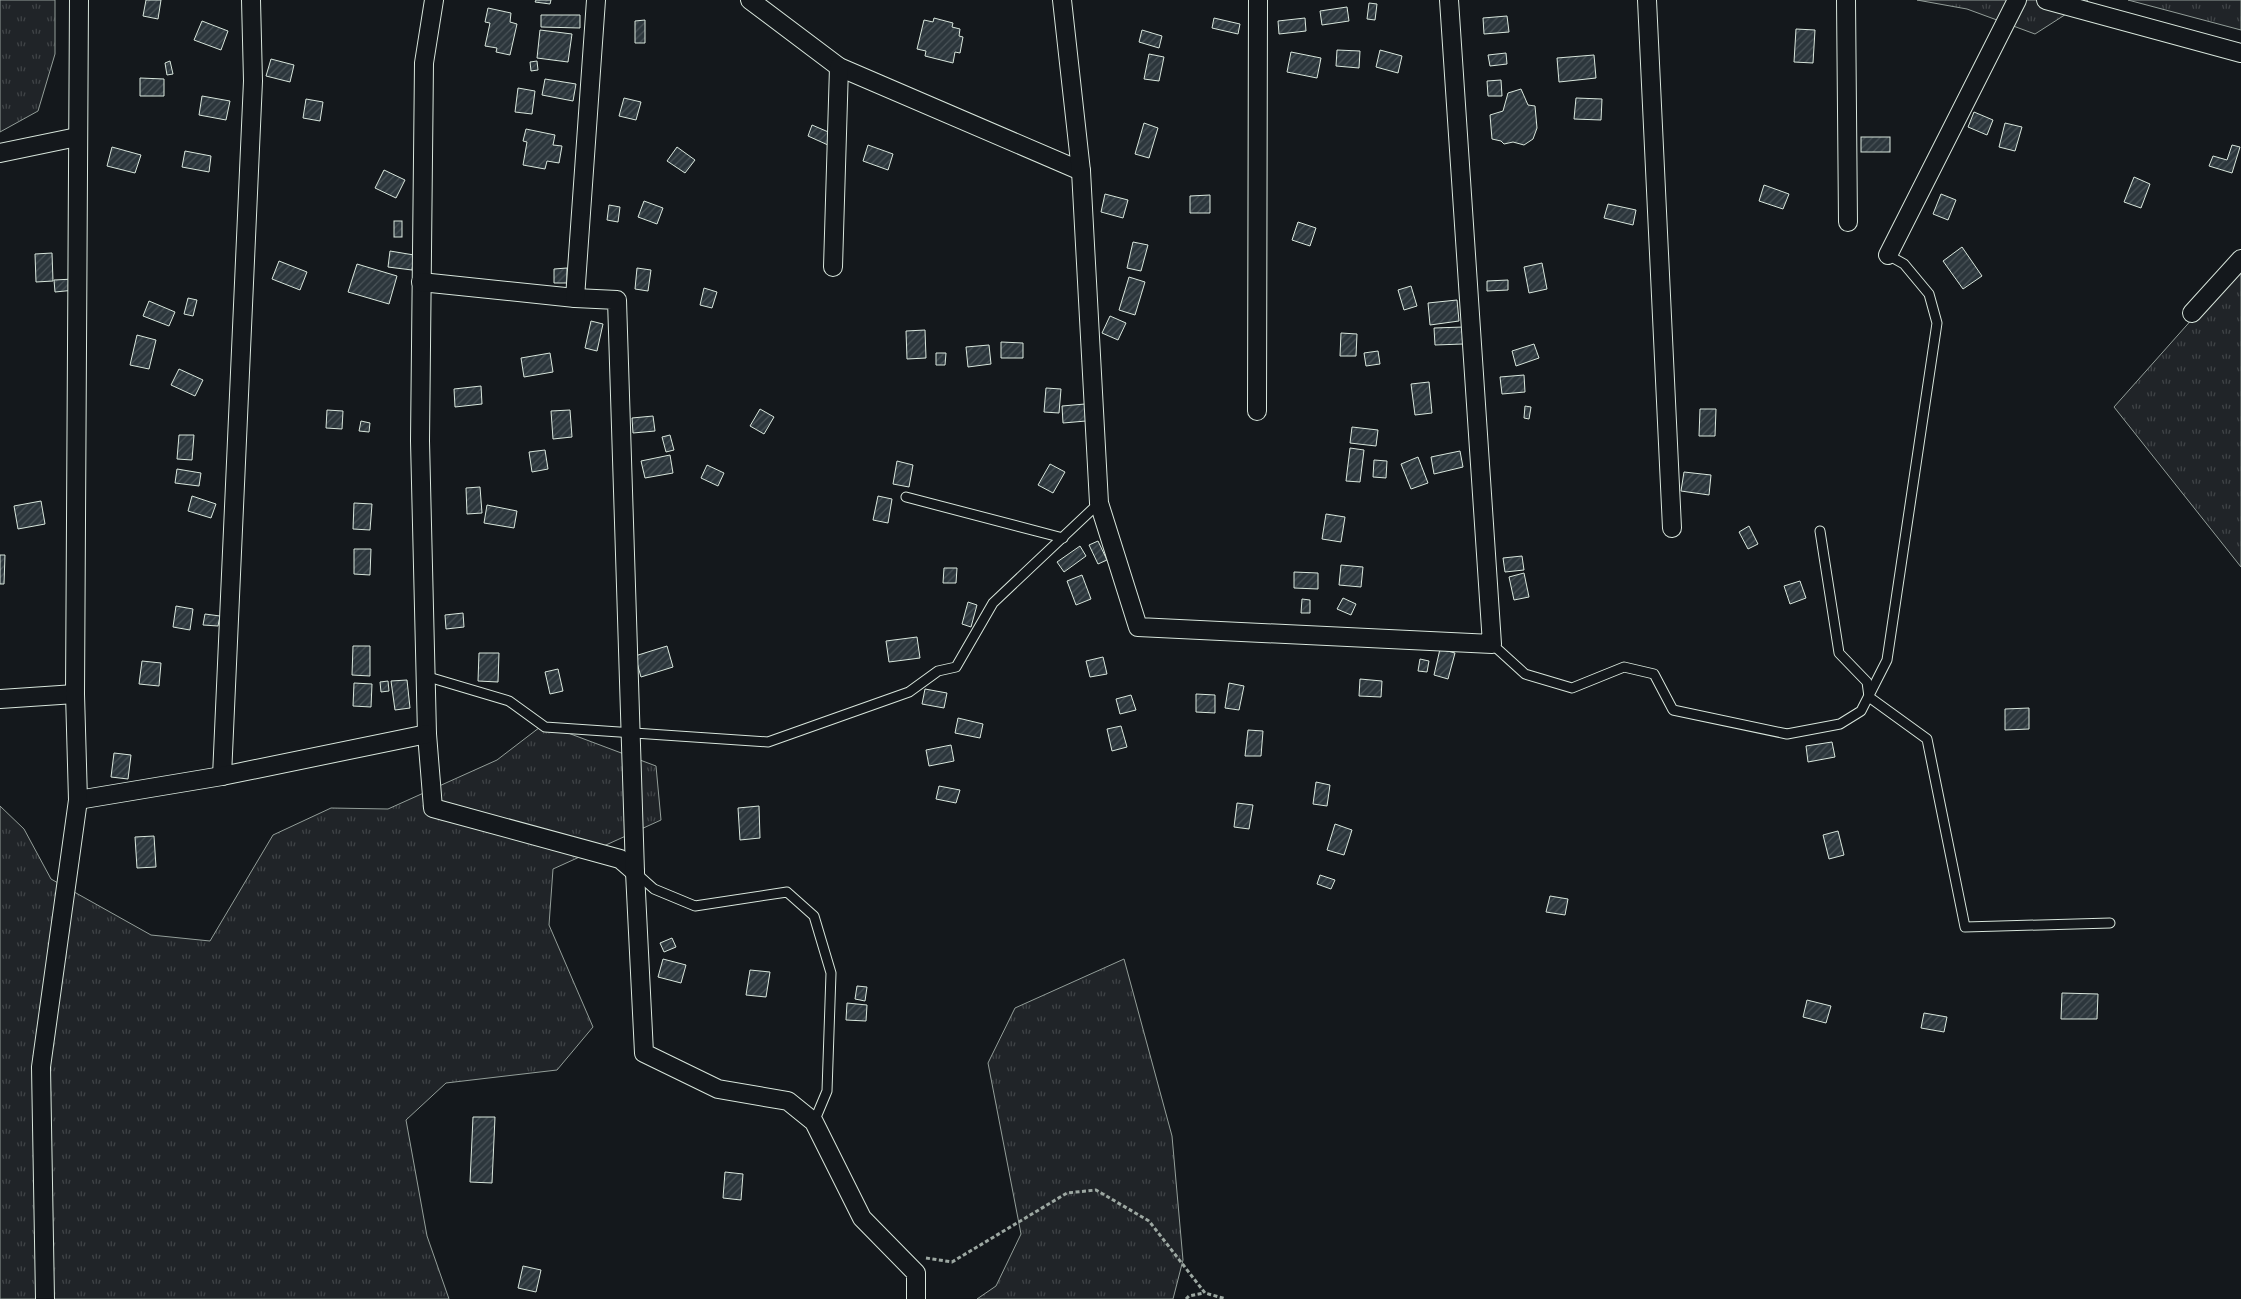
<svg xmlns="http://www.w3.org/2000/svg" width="2241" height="1299" font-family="Barlow,sans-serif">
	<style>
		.grass { fill: url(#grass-tufts); stroke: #939e99 }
		.building { fill: url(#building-hatch); stroke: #d8e6dc }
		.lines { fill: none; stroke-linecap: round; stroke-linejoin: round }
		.lane-casing { stroke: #d8e6dc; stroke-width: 11 }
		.street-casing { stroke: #d8e6dc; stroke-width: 20 }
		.path { stroke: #9da8a2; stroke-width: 3; stroke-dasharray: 4 2.5; stroke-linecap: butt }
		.lane { stroke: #14181c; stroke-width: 9 }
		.street { stroke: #14181c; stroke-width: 18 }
	</style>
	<defs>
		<pattern id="grass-tufts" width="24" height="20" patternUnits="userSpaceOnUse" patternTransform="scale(1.25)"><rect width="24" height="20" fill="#202428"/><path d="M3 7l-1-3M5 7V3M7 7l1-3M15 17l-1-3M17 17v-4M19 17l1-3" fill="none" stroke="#404447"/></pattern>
		<pattern id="building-hatch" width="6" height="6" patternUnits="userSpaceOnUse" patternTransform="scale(1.25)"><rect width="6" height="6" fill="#2c363c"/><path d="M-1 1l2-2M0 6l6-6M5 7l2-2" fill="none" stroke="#4a5358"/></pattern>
	</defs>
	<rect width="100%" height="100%" fill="#14181c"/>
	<g class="grass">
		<polygon points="0,0 55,0 55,54 38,111 0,132"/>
		<polygon points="1917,0 2088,0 2035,34 1967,9"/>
		<polygon points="2128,0 2241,0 2241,30"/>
		<polygon points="2241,259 2241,567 2114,407 2202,308"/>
		<polygon points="544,724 656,766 661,820 553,869 549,925 593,1027 557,1070 446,1083 406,1120 427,1236 449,1299 0,1299 0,806 24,829 51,879 151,935 210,941 273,835 331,808 388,809 497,760"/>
		<polygon points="1124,959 1172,1136 1183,1260 1173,1299 977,1299 996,1286 1021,1234 988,1063 1015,1008"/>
	</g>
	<g class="building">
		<polygon points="146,0 161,0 158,19 143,16"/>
		<polygon points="536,0 551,0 550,4 535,2"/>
		<polygon points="1369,3 1377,4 1375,20 1367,19"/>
		<polygon points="1347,7 1349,21 1322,25 1320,11"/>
		<polygon points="488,8 511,13 510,22 517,24 510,55 496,52 497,48 485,46 490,23 485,22"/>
		<polygon points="541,15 580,15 580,28 541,27"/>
		<polygon points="1507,16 1509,32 1484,34 1483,18"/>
		<polygon points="934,18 953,23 952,27 960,29 959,36 963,37 960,53 955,52 953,63 925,56 926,51 917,49 924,20 933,22"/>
		<polygon points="1214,18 1240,24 1238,34 1212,28"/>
		<polygon points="1305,18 1306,31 1279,34 1278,21"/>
		<polygon points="645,20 645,43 635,43 635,21"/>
		<polygon points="202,21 228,31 221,50 194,40"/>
		<polygon points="1796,29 1815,30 1813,63 1794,62"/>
		<polygon points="540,30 572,34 568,62 537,58"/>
		<polygon points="1142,30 1162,36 1159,48 1139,42"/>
		<polygon points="1337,50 1360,51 1359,68 1336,66"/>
		<polygon points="1380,50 1402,56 1398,73 1376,67"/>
		<polygon points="1291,52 1321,58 1317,78 1287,72"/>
		<polygon points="1506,53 1507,64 1490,66 1488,55"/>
		<polygon points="1149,54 1164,57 1159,81 1144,79"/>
		<polygon points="1594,55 1596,78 1559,82 1557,58"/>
		<polygon points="271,59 294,65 290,82 266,76"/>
		<polygon points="170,61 173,74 167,75 165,63"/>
		<polygon points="537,61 538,70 531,71 530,62"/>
		<polygon points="140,78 164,79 164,96 140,96"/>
		<polygon points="545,79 576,84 573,101 542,95"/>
		<polygon points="1501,80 1502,96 1488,96 1487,81"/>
		<polygon points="518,88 535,91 532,114 515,112"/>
		<polygon points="1521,89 1528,105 1535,106 1537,128 1533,139 1524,145 1513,142 1504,144 1501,141 1492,139 1490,115 1503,111 1508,93"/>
		<polygon points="202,96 230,101 226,120 199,115"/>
		<polygon points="624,98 641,102 636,120 619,116"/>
		<polygon points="1576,98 1602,99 1601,120 1574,119"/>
		<polygon points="306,99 323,102 320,121 303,118"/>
		<polygon points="1974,112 1993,120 1987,135 1968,127"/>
		<polygon points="1144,123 1158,128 1149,158 1135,154"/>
		<polygon points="2005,123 2022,127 2015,151 1999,147"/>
		<polygon points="812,125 833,134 828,145 808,136"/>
		<polygon points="526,129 555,135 553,145 562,146 559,163 547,161 545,169 523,165 527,142 523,141"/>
		<rect x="1861" y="137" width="29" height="15"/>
		<polygon points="868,145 893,154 888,170 863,161"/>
		<polygon points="2232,145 2240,147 2232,173 2209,166 2213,156 2227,160"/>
		<polygon points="112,147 141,155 135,173 107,166"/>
		<polygon points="677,147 695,160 685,173 667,161"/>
		<polygon points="185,151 211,156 209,172 182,167"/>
		<polygon points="384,170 405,180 396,198 375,188"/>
		<polygon points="2134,177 2150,184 2141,208 2124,202"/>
		<polygon points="1764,185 1789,194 1783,209 1759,201"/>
		<polygon points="1105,194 1128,200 1123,218 1101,212"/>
		<polygon points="1941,194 1956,200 1948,220 1933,214"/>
		<polygon points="1210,195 1210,213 1190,213 1190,196"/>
		<polygon points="644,201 663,208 657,224 638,217"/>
		<polygon points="1608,204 1636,210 1633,225 1604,218"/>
		<polygon points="609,205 620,207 618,222 607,220"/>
		<rect x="394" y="221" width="8" height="16"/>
		<polygon points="1298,222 1316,228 1310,246 1292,240"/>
		<polygon points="1133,242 1148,245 1141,271 1127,268"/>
		<polygon points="1962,247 1982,276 1963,289 1943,261"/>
		<polygon points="390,251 414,255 412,270 388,267"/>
		<polygon points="52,253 53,281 36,282 35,254"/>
		<polygon points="279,261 307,272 300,290 272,279"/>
		<polygon points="1542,263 1547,289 1529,293 1524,267"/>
		<polygon points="357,264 397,276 389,304 348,292"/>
		<polygon points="567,268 567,283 554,283 554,269"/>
		<polygon points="637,268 651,270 648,291 635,289"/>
		<polygon points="1129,277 1145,282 1135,315 1119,310"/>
		<polygon points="74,279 75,290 55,292 54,280"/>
		<polygon points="1508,280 1508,290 1487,291 1487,281"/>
		<polygon points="1411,286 1417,306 1404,310 1398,290"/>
		<polygon points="704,288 717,292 712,308 700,305"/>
		<polygon points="188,298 197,300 193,316 184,314"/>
		<polygon points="1457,300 1459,321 1430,325 1428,303"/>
		<polygon points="149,301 175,312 169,326 143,316"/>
		<polygon points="1110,316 1126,323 1118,340 1102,333"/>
		<polygon points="591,321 603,324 597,351 585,348"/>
		<polygon points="1463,327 1463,344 1435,345 1434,328"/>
		<polygon points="925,330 926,358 907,359 906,331"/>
		<polygon points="1341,333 1357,334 1356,356 1340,356"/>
		<polygon points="137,335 156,340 149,369 130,365"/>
		<polygon points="1001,342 1023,343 1023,358 1001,358"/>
		<polygon points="1534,344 1539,358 1516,366 1512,351"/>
		<polygon points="989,345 991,364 968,367 966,347"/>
		<polygon points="1378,351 1380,364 1366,366 1364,353"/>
		<polygon points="550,353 553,372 524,377 521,358"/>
		<polygon points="936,353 946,353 945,365 936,365"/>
		<polygon points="179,369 203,380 195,396 171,385"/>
		<polygon points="1524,375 1525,392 1502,394 1500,377"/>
		<polygon points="1429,382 1432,413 1415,415 1411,384"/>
		<polygon points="481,386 482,404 455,407 454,389"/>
		<polygon points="1046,388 1061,389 1059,413 1044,412"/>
		<polygon points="1085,404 1086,421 1063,423 1062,406"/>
		<polygon points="1525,406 1531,407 1529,419 1524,418"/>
		<polygon points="760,409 774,417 764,434 750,426"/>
		<polygon points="1700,409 1716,409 1715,436 1699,436"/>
		<polygon points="327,410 343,411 342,429 326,428"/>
		<polygon points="570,410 572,437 553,439 551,411"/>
		<polygon points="653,416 655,431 633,433 632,418"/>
		<polygon points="361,421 370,423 369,432 359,431"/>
		<polygon points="1352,427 1378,430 1376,446 1350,443"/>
		<polygon points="179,435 194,435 192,460 177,459"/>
		<polygon points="670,435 674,450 666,452 662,437"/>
		<polygon points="1350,448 1364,450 1360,482 1346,481"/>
		<polygon points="545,450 548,469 532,472 529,452"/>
		<polygon points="1460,451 1463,467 1434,474 1431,457"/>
		<polygon points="670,455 673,473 645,478 641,461"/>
		<polygon points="1418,457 1428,483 1411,489 1401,464"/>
		<polygon points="1374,460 1387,461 1386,478 1373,477"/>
		<polygon points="897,461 913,465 909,487 893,484"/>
		<polygon points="1050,464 1065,472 1053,493 1038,485"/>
		<polygon points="707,465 724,473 718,486 701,478"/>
		<polygon points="177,469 201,473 199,486 175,483"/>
		<polygon points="1684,472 1711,475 1709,495 1681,491"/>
		<polygon points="480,487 482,513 467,514 466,488"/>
		<polygon points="192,496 216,504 211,518 188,511"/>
		<polygon points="878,496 892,499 888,523 873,520"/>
		<polygon points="41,501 45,524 18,529 14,506"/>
		<polygon points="354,503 372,504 370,530 353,529"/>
		<polygon points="487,505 517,511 514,528 484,523"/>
		<polygon points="1326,514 1345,517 1341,542 1322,539"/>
		<polygon points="1749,526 1758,544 1748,549 1739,532"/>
		<polygon points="1098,541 1107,560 1098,564 1089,545"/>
		<polygon points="1080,546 1086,556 1064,572 1057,562"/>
		<polygon points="354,549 371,549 370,575 354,574"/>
		<polygon points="0,555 5,555 4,584 0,584"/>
		<polygon points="1522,556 1524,570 1505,572 1503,558"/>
		<polygon points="1341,565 1363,567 1361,587 1339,585"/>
		<polygon points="944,568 957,568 956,583 943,583"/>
		<polygon points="1294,572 1318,573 1318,589 1294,588"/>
		<polygon points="1524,573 1529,597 1514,600 1509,577"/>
		<polygon points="1082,575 1091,599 1076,605 1067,581"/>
		<polygon points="1800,581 1806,598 1790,604 1784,586"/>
		<polygon points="1343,598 1356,604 1351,615 1337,609"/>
		<polygon points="1302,599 1310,600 1310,613 1301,613"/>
		<polygon points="968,602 977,605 971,627 962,624"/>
		<polygon points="176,606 193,609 190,630 173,627"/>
		<polygon points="463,613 464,627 446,629 445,615"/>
		<polygon points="205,614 220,616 218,626 203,625"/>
		<polygon points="917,637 920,658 889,662 886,641"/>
		<polygon points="353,646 370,646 370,676 352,675"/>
		<polygon points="667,646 673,667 641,677 635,656"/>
		<polygon points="1440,649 1455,653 1448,679 1434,675"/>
		<polygon points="479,653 499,653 498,682 478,681"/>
		<polygon points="1103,657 1107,674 1090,677 1086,661"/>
		<polygon points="1420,659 1429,661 1427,672 1418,671"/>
		<polygon points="142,661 161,663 159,686 139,684"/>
		<polygon points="558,669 563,691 550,694 545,672"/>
		<polygon points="1360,679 1382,681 1381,697 1359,696"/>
		<polygon points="407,680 410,708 395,710 391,681"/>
		<polygon points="388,681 389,691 381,692 380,682"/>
		<polygon points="354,683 372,684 371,707 353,706"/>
		<polygon points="1229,683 1244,686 1239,710 1225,708"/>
		<polygon points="925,689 947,693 944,708 922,704"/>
		<polygon points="1196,694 1215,695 1215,713 1196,712"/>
		<polygon points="1131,695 1136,710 1120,714 1116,699"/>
		<polygon points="2029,708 2029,729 2005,730 2005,709"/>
		<polygon points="958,718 983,724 980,738 955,733"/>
		<polygon points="1121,726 1127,747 1112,751 1107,729"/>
		<polygon points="1248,730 1263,731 1261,756 1245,756"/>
		<polygon points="1832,742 1835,757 1808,762 1806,746"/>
		<polygon points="951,745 954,761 929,766 926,750"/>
		<polygon points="114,753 131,755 128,779 111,777"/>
		<polygon points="1316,782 1330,785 1327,806 1313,804"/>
		<polygon points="939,786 960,790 956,803 936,799"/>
		<polygon points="1237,803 1253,805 1249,829 1234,827"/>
		<polygon points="759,806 760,838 740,840 738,808"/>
		<polygon points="1335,824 1352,830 1344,855 1327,850"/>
		<polygon points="1838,831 1844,855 1829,859 1823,835"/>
		<polygon points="154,836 156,867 137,868 135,837"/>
		<polygon points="1320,875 1335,880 1331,889 1317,884"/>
		<polygon points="1550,896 1568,899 1565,915 1546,912"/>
		<polygon points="672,938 676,947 664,952 660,943"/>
		<polygon points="663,959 686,965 681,983 658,977"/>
		<polygon points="750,970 770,972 766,997 746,995"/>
		<polygon points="857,986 867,987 865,1001 855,999"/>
		<polygon points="2062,993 2098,994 2097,1019 2061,1019"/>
		<polygon points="1807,1000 1831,1006 1826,1023 1803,1017"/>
		<polygon points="847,1003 867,1005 866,1021 846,1020"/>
		<polygon points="1924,1013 1947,1017 1944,1032 1921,1028"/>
		<polygon points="473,1117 495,1117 492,1183 470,1182"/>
		<polygon points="725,1172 743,1174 741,1200 723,1198"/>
		<polygon points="523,1266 541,1270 536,1292 518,1288"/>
	</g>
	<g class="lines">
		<defs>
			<g id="lane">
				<polyline points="906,497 1063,538"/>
				<polyline points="1820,531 1839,653 1867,682 1869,697 1927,739 1965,927 2110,923"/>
				<polyline points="1492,644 1525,674 1572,688 1624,667 1654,674 1673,710 1787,734 1840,724 1861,711 1887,660 1937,323 1929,294 1904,264 1888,255"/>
				<polyline points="425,676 509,701 545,727 768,742 909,692 938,671 956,667 993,603 1099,503"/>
				<polyline points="635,872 654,889 695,906 787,892 814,916 831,973 827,1091 814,1122"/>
			</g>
			<g id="street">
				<polyline points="434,0 424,63 420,441 427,734 433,808 620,859 635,872"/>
				<polyline points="750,0 839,67 1081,171"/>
				<polyline points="1062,0 1081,171 1099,503 1138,627 1492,644 1449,0"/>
				<polyline points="1647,0 1672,528"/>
				<polyline points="1846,0 1848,222"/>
				<polyline points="2046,0 2241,53"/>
				<polyline points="0,153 77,137"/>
				<polyline points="1888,255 2017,0"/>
				<polyline points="833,267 839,67"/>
				<polyline points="421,282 575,298 617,300 635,872 644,1053 718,1089 788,1101 814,1122 862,1218 916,1273 916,1299"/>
				<polyline points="575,298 596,0"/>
				<polyline points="2192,313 2241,259"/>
				<polyline points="1257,411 1258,0"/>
				<polyline points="0,699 75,694"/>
				<polyline points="222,776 253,81 251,0"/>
				<polyline points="78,800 222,776 427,734"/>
				<polyline points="45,1299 41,1067 78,800 75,694 79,0"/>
			</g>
		</defs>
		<use href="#lane" class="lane-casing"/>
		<use href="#street" class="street-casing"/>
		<g class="path">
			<polyline points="926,1258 952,1262 1067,1193 1096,1190 1149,1221 1205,1293 1226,1299"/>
			<polyline points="1186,1299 1189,1296 1204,1293"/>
		</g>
		<use href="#lane" class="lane"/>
		<use href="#street" class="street"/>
	</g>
</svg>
